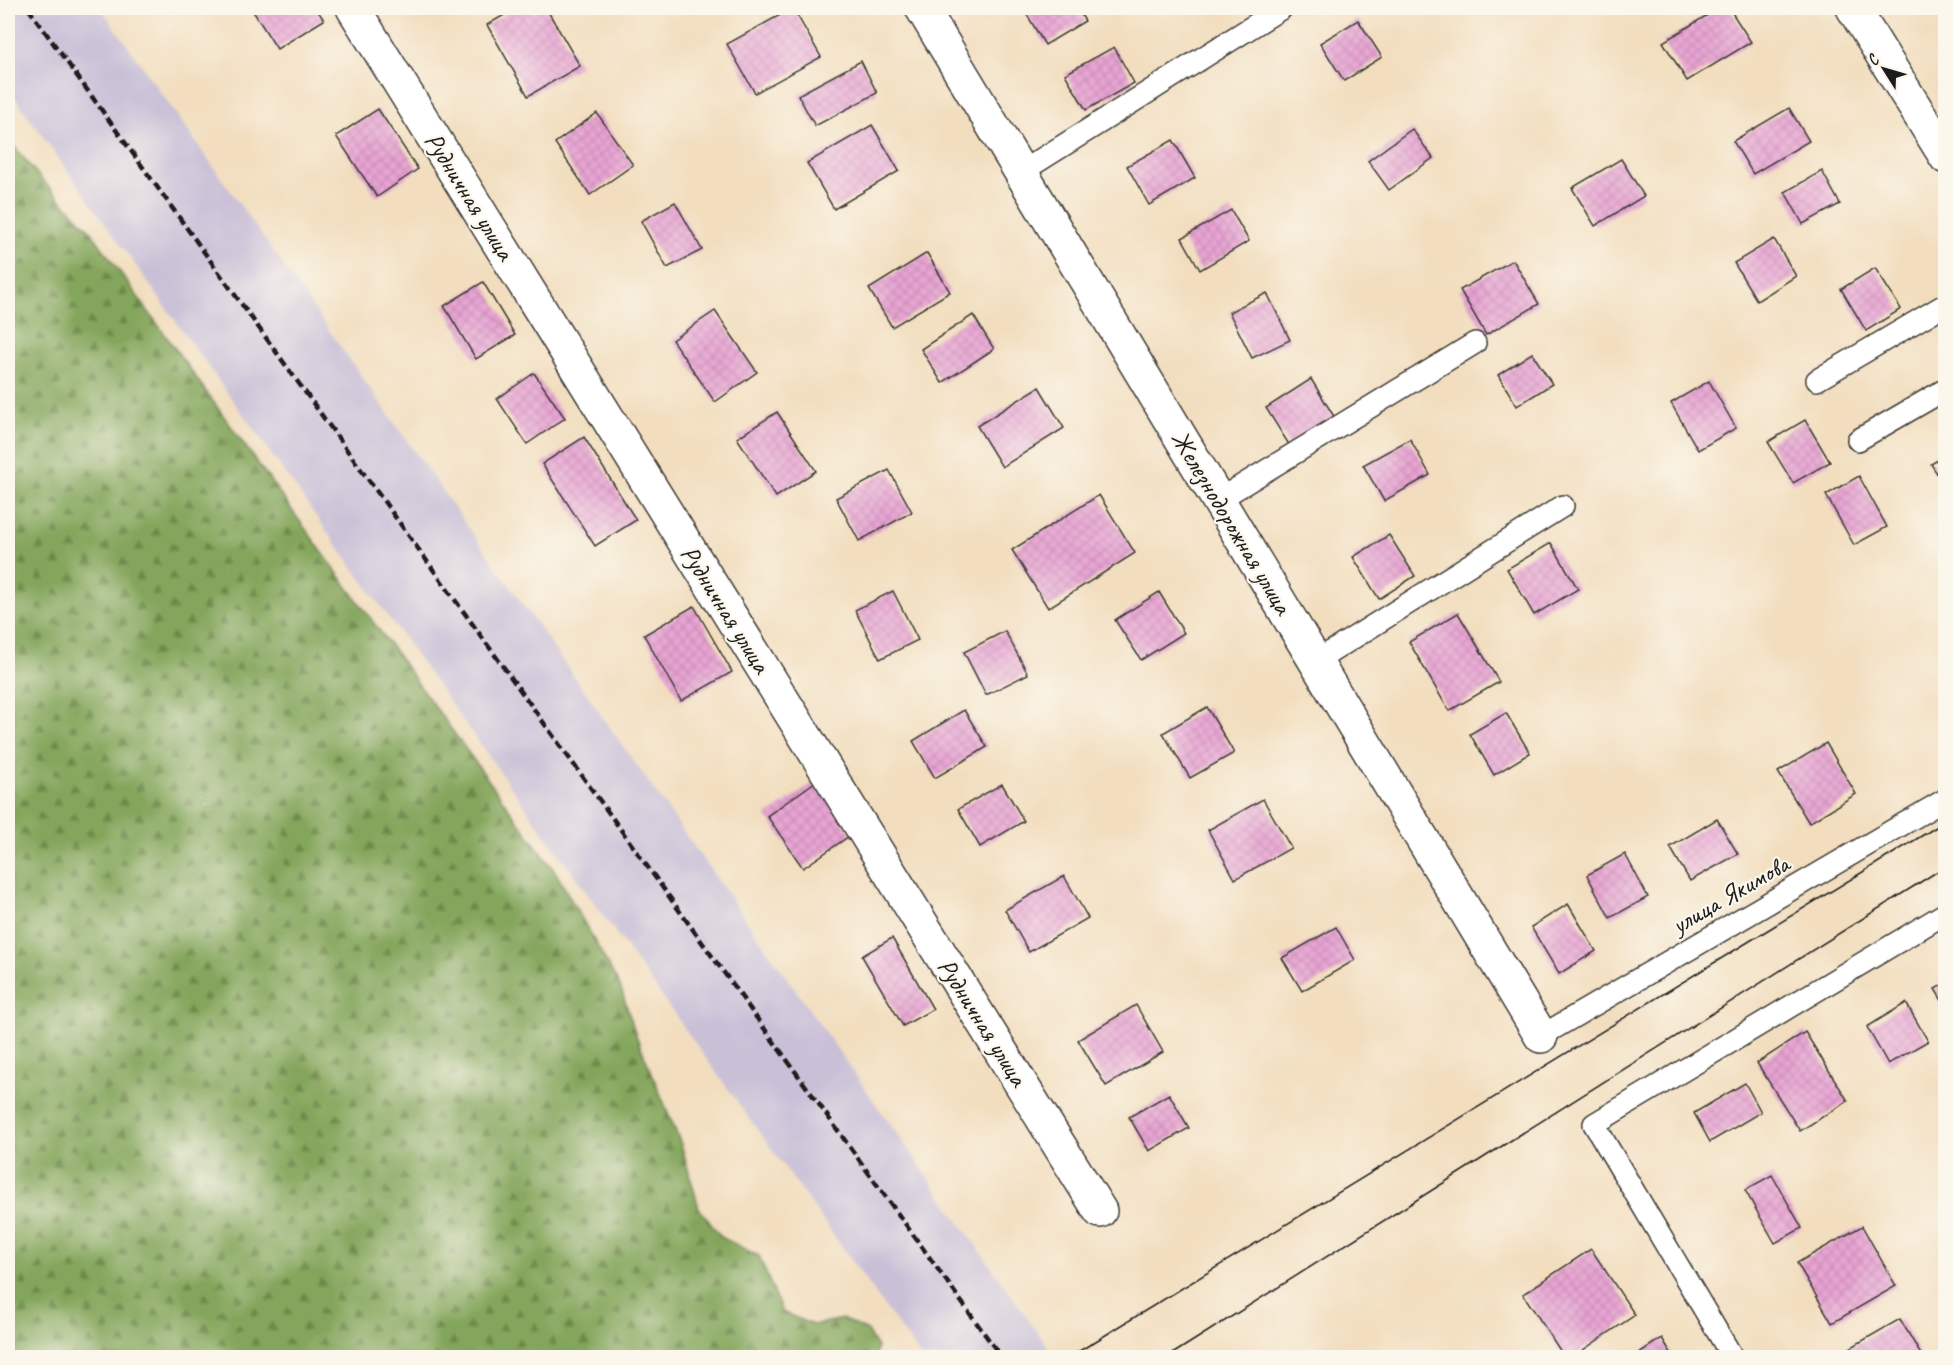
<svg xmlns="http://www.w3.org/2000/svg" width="1953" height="1365" font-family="Caveat,sans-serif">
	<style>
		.industrial { fill: #c9bfd7 }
		.forest { fill: url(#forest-firs); stroke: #50613c; stroke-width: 1.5 }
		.building { fill: url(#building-cross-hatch) }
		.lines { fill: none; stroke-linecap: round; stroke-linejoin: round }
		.service-casing { stroke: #3c3934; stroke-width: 24 }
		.minor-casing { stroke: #3c3934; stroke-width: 36 }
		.service { stroke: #fff; stroke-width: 21 }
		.minor { stroke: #fff; stroke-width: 33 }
		.tram { stroke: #1c1c1c; stroke-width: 1.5 }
		.rail { stroke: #1c1c1c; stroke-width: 4.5; stroke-dasharray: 9 4.5; stroke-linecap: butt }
		.labels { text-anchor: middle; stroke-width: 4.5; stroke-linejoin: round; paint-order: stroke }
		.street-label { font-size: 26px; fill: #1c1c1c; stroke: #fbf7ec }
	</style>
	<defs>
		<pattern id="forest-firs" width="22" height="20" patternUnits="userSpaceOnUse" patternTransform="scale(1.5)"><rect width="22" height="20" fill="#84a65b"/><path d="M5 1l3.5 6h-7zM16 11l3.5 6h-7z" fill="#6b864a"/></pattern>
		<pattern id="building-cross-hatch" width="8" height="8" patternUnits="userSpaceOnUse" patternTransform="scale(1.5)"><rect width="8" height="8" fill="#e8a4d3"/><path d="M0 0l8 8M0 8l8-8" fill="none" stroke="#c68db5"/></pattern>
	</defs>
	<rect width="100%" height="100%" fill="#fbf7ec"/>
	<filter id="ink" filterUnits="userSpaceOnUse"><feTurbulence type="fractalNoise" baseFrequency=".0167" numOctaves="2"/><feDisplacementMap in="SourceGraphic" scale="12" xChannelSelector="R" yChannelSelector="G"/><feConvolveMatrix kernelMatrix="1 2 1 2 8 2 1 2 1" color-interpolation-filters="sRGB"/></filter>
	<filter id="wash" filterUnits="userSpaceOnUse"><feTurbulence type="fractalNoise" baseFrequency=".008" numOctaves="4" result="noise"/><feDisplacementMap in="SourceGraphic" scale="24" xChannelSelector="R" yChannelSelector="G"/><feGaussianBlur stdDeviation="1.35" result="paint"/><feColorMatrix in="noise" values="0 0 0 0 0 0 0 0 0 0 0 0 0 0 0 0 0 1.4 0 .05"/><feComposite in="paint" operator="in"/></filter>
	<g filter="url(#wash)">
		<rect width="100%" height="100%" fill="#f2debf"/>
		<polygon class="industrial" points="8,8 101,8 1055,1357 921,1357 8,88"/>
		<polygon class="forest" points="8,139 42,180 89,229 256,461 556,873 620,986 636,1035 681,1144 699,1208 721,1237 759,1256 782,1312 813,1325 842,1319 866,1330 877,1347 875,1357 8,1357"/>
		<g id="blocks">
			<g class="building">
				<polygon points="251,8 316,8 324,20 277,49"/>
				<polygon points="516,8 546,8 580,66 528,96 487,25"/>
				<polygon points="793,8 821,57 755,93 727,44"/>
				<polygon points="1023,8 1077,8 1085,21 1045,45"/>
				<polygon points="1719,8 1729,8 1751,42 1687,81 1663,42"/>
				<polygon points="1358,20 1382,57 1344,81 1320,43"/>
				<polygon points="1114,47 1134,83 1086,110 1065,74"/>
				<polygon points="861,61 877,93 815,126 798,95"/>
				<polygon points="1789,108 1809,141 1753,174 1733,141"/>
				<polygon points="378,109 418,169 377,197 336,136"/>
				<polygon points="597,113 633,165 590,195 555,143"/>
				<polygon points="872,125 899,171 834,209 807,163"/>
				<polygon points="1412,129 1433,158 1389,190 1368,161"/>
				<polygon points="1173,140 1195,178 1149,205 1127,166"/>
				<polygon points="1621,159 1644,196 1595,226 1572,188"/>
				<polygon points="1822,171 1840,204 1803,224 1785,192"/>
				<polygon points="675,202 702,250 667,268 641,221"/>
				<polygon points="1231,210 1249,241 1200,270 1182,238"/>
				<polygon points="1774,239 1796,276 1757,301 1734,263"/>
				<polygon points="927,253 950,292 892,327 869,289"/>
				<polygon points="1513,260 1539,304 1486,335 1460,290"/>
				<polygon points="1875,268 1901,309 1866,331 1841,289"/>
				<polygon points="483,282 515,335 476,359 444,306"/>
				<polygon points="1267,293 1290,340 1252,358 1229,312"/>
				<polygon points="715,311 757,372 715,402 672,340"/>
				<polygon points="973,315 994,349 942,383 921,349"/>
				<polygon points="1532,353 1552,384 1517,406 1498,375"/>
				<polygon points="534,373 565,418 527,444 497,399"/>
				<polygon points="1311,379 1338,423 1293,451 1266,408"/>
				<polygon points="1709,381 1736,428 1698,450 1671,403"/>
				<polygon points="1039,387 1064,428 1002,467 977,426"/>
				<polygon points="777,412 816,471 776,497 737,438"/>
				<polygon points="1805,420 1830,462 1793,483 1768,442"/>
				<polygon points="584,437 636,520 595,546 542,464"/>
				<polygon points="1410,439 1430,475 1384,501 1363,465"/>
				<polygon points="1946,455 1946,488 1931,464"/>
				<polygon points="889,470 912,512 859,541 836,498"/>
				<polygon points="1859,476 1887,527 1854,545 1826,495"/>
				<polygon points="1099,495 1135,553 1048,608 1012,550"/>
				<polygon points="1389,535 1415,576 1379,599 1353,557"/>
				<polygon points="1551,543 1578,589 1534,615 1507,569"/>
				<polygon points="893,591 918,640 880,659 855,610"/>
				<polygon points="1159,592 1184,633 1141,660 1115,620"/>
				<polygon points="694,606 732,672 681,701 644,635"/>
				<polygon points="1458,613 1499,682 1449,711 1409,642"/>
				<polygon points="1005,631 1028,674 986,695 964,652"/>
				<polygon points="1207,707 1234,753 1190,778 1163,733"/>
				<polygon points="964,710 987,747 935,778 913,741"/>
				<polygon points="1506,713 1530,753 1494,775 1470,734"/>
				<polygon points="1826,743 1856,794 1809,823 1778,772"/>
				<polygon points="815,782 852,834 803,868 767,816"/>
				<polygon points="1002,784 1024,821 980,847 958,809"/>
				<polygon points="1263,799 1291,848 1235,879 1208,830"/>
				<polygon points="1717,819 1738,854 1690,881 1670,847"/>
				<polygon points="1625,854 1648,897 1610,918 1587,875"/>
				<polygon points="1064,876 1088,918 1029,952 1005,910"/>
				<polygon points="1568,904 1596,951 1559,974 1531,927"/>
				<polygon points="1336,927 1355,960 1302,991 1282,958"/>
				<polygon points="892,938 933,1009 903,1026 862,956"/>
				<polygon points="1946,983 1946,1007 1935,989"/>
				<polygon points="1906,1003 1928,1041 1888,1064 1867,1027"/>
				<polygon points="1136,1005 1163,1052 1106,1086 1078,1040"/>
				<polygon points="1805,1032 1848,1101 1800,1131 1757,1063"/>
				<polygon points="1745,1083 1761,1112 1710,1142 1694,1113"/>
				<polygon points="1169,1094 1189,1128 1149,1151 1129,1117"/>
				<polygon points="1772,1175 1802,1228 1775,1243 1745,1190"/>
				<polygon points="1862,1226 1896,1286 1832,1323 1797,1263"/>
				<polygon points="1591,1249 1635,1315 1571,1358 1565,1358 1523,1294"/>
				<polygon points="1900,1319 1923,1358 1856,1358 1850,1348"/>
				<polygon points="1662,1338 1674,1358 1631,1358"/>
			</g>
		</g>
	</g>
	<g filter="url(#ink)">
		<use href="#blocks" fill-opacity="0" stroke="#3c3934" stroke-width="1.5"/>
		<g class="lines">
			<defs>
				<g id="service">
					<polyline points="1021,172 1282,8"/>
					<polyline points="1817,380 1946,304"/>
					<polyline points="1858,440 1946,389"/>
					<polyline points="1218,500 1475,343"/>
					<polyline points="1315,662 1563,506"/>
					<polyline points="1541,1036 1946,799"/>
					<polyline points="1733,1358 1594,1124 1946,913"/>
				</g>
				<g id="minor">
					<polyline points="353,8 1100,1211"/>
					<polyline points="922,8 1541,1036"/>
					<polyline points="1853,8 1946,157"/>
				</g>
			</defs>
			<use href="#service" class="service-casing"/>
			<use href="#minor" class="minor-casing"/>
			<use href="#service" class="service"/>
			<use href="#minor" class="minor"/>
			<g class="tram">
				<polyline points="1068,1358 1946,821"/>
				<polyline points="1166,1358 1946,866"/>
			</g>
			<polyline class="rail" points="28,8 1002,1358"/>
		</g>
	</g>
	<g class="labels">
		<g class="street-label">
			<text transform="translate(470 196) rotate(58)" y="9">Рудничная улица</text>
			<text transform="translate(1232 522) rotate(59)" y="9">Железнодорожная улица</text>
			<text transform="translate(726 609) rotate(58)" y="9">Рудничная улица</text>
			<text transform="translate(1730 894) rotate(-30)" y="9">улица Якимова</text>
			<text transform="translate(983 1022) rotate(58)" y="9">Рудничная улица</text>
		</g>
	</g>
	<rect width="1953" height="1365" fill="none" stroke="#fbf7ec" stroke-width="30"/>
	<g transform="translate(1884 69) rotate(307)" stroke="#fbf7ec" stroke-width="4.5" paint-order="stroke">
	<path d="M0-4.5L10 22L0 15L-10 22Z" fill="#1c1c1c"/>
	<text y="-9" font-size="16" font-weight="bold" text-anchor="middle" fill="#1c1c1c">С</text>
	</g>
</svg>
